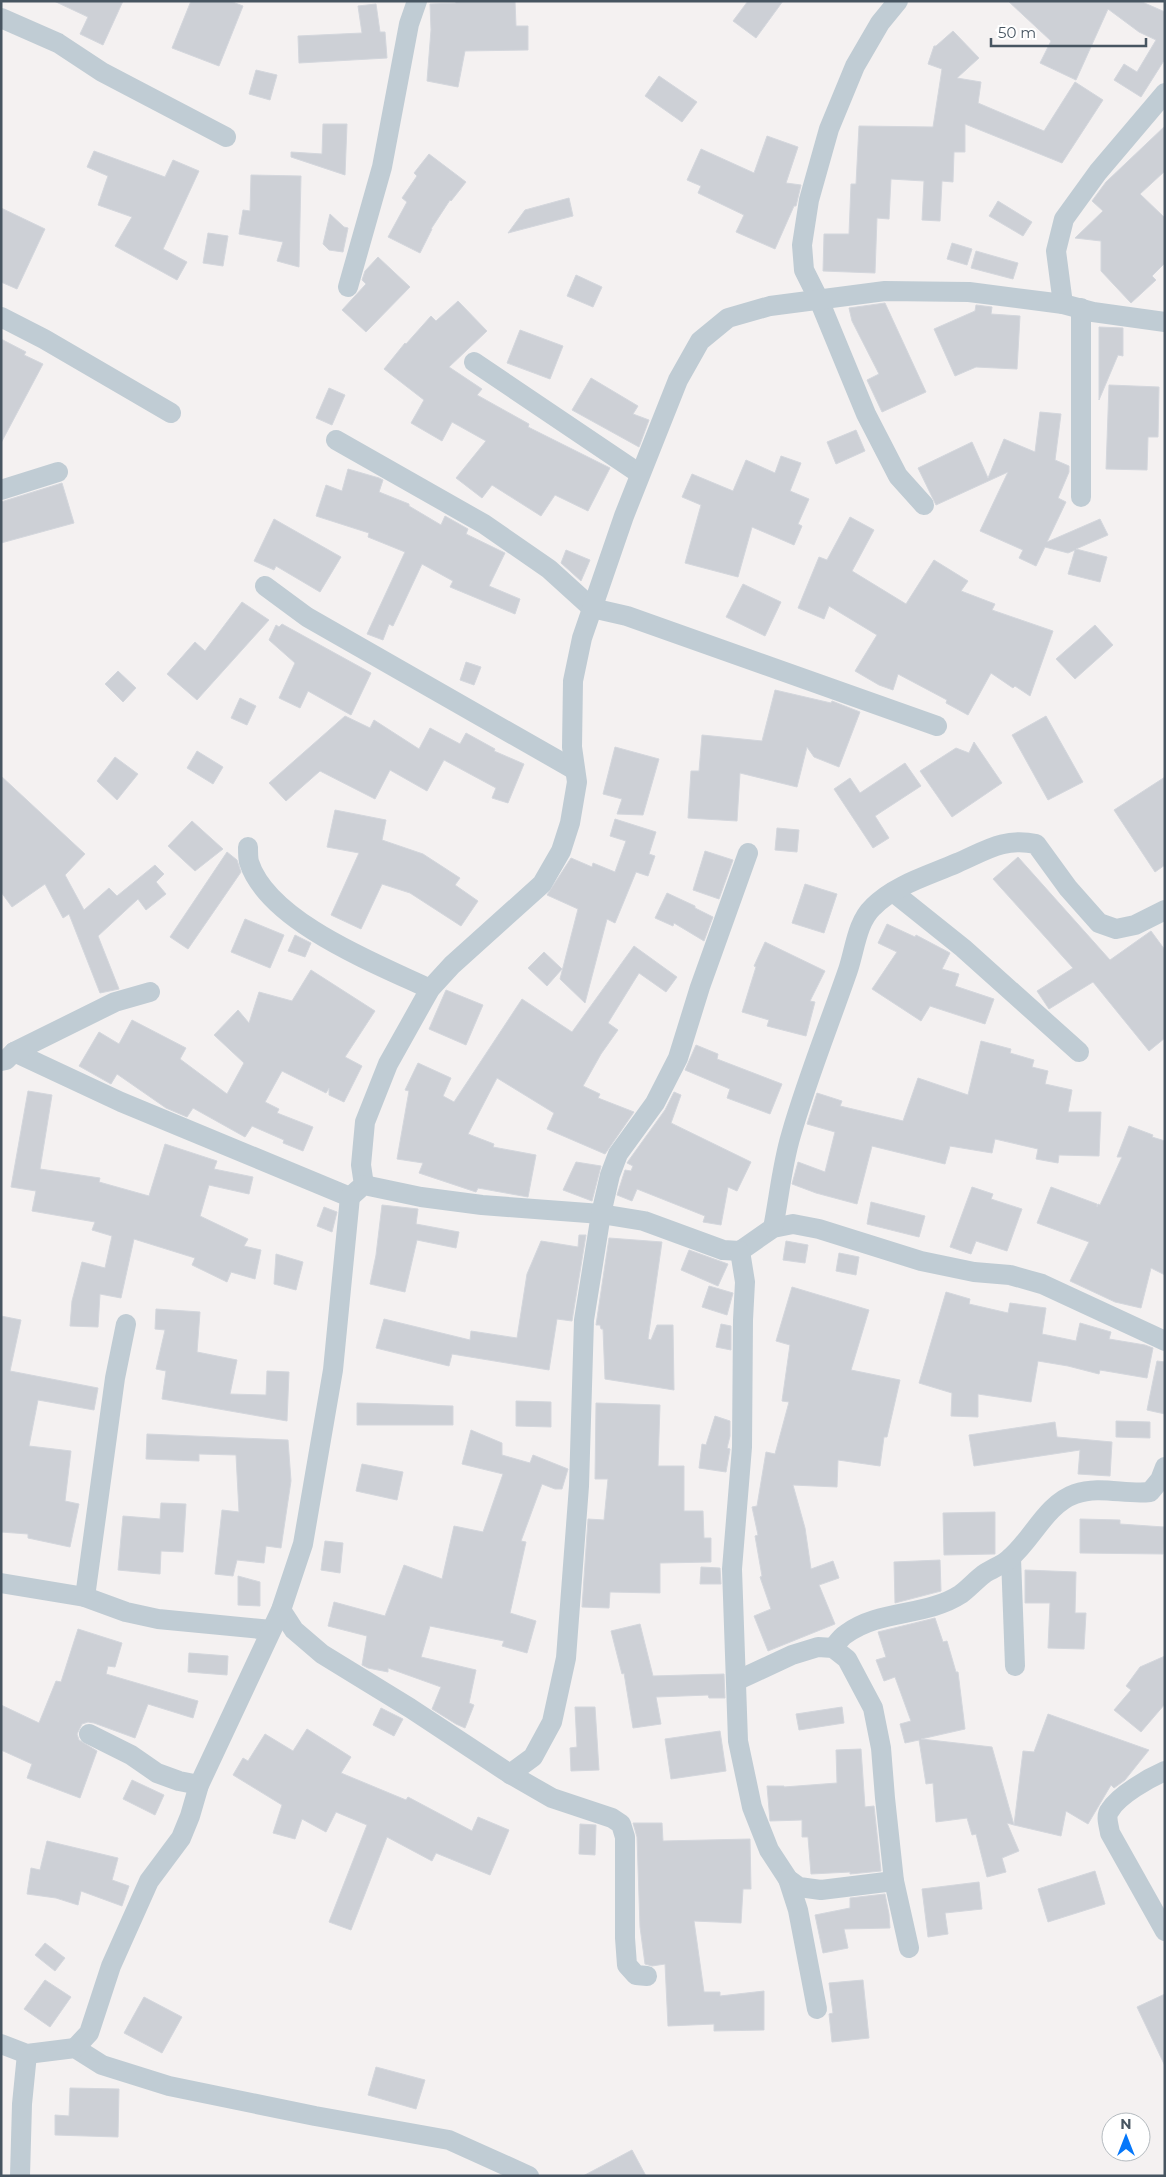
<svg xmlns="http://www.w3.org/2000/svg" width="1166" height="2177" font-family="Montserrat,sans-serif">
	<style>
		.building { fill: #cdd0d6; stroke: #d4d7dd }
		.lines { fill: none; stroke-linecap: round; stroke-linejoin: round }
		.minor { stroke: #c0ccd4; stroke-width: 20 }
	</style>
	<rect width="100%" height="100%" fill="#f4f1f1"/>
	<g class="building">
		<polygon points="54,1 123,1 103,45 80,34 88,17"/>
		<polygon points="191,1 230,1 243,6 219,66 172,48"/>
		<polygon points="455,1 515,1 516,26 528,26 528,50 465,51 458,87 427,81 431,30 430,4 456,3"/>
		<polygon points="748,1 783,1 756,38 733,21"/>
		<polygon points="1008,1 1140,1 1165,12 1165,59 1141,97 1114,80 1124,64 1137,72 1156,40 1139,32 1108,9 1076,80 1040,63 1051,41"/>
		<polygon points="376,4 380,32 385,32 387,58 299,63 298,36 362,33 358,6"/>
		<polygon points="953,31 979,58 957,78 981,82 978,103 1044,131 1075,82 1103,100 1062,163 965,124 965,152 954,152 953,182 942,181 940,221 922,220 924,181 891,179 889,219 877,218 875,273 823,271 824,234 849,234 851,184 856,184 859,126 933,127 942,69 928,64 934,46 936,46"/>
		<polygon points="256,70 277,75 270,100 249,94"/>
		<polygon points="659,76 697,102 682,122 645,96"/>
		<polygon points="323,124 347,124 345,175 291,157 291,152 322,154"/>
		<polygon points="1165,126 1165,171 1140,194 1165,218 1165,263 1152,276 1156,280 1131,303 1101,271 1101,241 1075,238 1103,211 1092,201 1106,182"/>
		<polygon points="767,136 798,147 786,183 801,185 796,206 794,206 775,249 736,232 744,215 698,193 701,186 687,180 701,149 754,173"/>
		<polygon points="94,151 165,177 173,160 199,171 163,249 187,262 177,280 115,246 132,217 98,205 108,176 87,167"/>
		<polygon points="429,154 466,182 451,201 450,200 431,229 432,229 420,253 388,237 407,202 402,198 417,176 414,173"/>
		<polygon points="251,175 301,176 299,267 277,261 283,242 239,234 243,210 250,211"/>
		<polygon points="569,198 573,216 508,233 525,210"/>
		<polygon points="998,201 1032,222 1023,236 989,216"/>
		<polygon points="1,208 45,229 17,289 1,282"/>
		<polygon points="330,214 344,227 348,228 343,252 329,250 323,244"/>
		<polygon points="208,233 228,236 223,266 203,263"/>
		<polygon points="952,243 972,249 967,265 947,259"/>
		<polygon points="976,251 1018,263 1013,279 971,268"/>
		<polygon points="378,257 410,287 366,332 342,310 366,284 362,280 365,271"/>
		<polygon points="576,275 602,287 593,307 567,296"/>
		<polygon points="458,301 487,331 449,367 482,389 477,395 529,424 528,427 610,468 588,511 555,495 541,516 492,485 482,498 456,478 486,441 452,422 442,441 411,423 424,400 384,369 405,343 406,344 431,316 436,321"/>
		<polygon points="885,303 926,392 882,412 867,380 879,374 852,321 849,308"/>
		<polygon points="976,305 992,307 991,314 1020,316 1017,369 976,367 955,376 934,329 975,311"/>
		<polygon points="1099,327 1123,328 1123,356 1118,355 1099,400"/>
		<polygon points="520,330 563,346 550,379 507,363"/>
		<polygon points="1,339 26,352 24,355 43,364 1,443"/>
		<polygon points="591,378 638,406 633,414 649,420 639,447 572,410"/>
		<polygon points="1109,385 1159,387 1158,437 1148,437 1147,470 1106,469"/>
		<polygon points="329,388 345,395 332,425 316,418"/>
		<polygon points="1040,412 1061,414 1055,460 1069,466 1069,472 1058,498 1066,502 1047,542 1100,519 1108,535 1076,549 1107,557 1100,582 1068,574 1075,550 1068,553 1045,547 1036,566 1019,558 1023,550 980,531 1008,472 936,505 918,468 972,442 988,478 1004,439 1035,452"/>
		<polygon points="856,430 865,451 836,464 827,442"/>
		<polygon points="781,456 801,463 790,491 809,499 798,524 802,526 794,545 752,527 738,577 685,563 701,505 682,497 692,474 733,491 746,460 775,473"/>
		<polygon points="348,469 379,478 383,480 379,492 409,504 409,506 441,525 445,516 468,529 466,534 505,553 489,586 520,599 515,614 450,587 453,581 422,564 393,626 389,624 383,640 367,634 405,552 368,537 369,533 316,516 326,485 342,491"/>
		<polygon points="62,483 74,523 1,543 1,502"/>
		<polygon points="850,517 874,530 852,571 906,604 934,560 968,581 961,591 995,604 992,610 1053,631 1030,696 1015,686 1013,688 991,673 968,715 946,703 947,700 898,674 893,690 879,685 855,671 877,635 829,606 824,619 798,608 819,557 827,560"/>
		<polygon points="274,519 341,557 320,592 276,566 274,570 254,561"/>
		<polygon points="566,550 590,560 581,581 561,563"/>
		<polygon points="743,584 781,602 765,636 726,617"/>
		<polygon points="242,602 269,620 197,700 167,674 195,642 205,651"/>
		<polygon points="282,624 371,673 351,715 308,691 300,708 279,698 295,663 269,640 276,625 279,627"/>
		<polygon points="1095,625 1113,645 1075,679 1056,659"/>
		<polygon points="466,662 481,667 474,685 460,680"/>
		<polygon points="118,671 136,688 123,702 105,684"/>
		<polygon points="775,690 831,703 832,701 860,712 839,767 814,757 807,747 797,787 740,773 737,821 688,818 691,771 699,771 702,735 762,741"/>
		<polygon points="240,698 256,706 247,725 231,718"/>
		<polygon points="345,716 370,728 374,720 419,749 430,728 460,744 466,733 495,749 494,751 524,764 508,803 492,798 496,788 444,760 427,791 390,770 375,799 320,771 286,801 269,783"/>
		<polygon points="1046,716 1083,782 1048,800 1012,735"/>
		<polygon points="974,742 1002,783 952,817 920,771 956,748 969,753"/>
		<polygon points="615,747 659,759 643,815 617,814 622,799 603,794"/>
		<polygon points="197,751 223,767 213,784 187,768"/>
		<polygon points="115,757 138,774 117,800 97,781"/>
		<polygon points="905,763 921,786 875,816 889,838 873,848 834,789 850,778 860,793"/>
		<polygon points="1,776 85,854 65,875 84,910 109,888 117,896 155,865 164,874 156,882 166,894 146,910 138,899 98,936 119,989 100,993 69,914 63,918 45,884 12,907 1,892"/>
		<polygon points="1165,777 1165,865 1155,872 1114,810"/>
		<polygon points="335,810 386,820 382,840 423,854 460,878 455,885 478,901 461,926 410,893 382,884 361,929 331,915 359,853 327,847"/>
		<polygon points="615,819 656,832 649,854 655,856 648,876 636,872 615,923 607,919 585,1003 560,979 578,909 547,895 571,858 592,867 593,863 615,872 626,841 610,836"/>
		<polygon points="192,821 223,849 195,871 168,846"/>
		<polygon points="777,828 799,830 797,852 775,850"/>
		<polygon points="705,851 733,860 719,899 693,890"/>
		<polygon points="227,852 237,860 241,872 188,949 170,937"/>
		<polygon points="1018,857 1110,960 1151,931 1165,950 1165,1038 1149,1051 1093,982 1049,1009 1037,991 1073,968 993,879"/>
		<polygon points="805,884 837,894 824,933 792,923"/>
		<polygon points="667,893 695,906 695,908 713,917 704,941 674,923 673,926 655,918"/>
		<polygon points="245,919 284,935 270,968 231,952"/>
		<polygon points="887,924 915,937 916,935 950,953 942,969 959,974 955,986 994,999 985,1024 930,1006 921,1021 872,989 897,952 878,943"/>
		<polygon points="295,935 311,943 305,957 288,951"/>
		<polygon points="765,942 825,971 810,1001 815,1002 806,1036 767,1026 769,1020 742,1012 756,967 754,966"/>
		<polygon points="634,946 677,977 666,992 639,973 608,1023 618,1030 601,1054 583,1086 600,1094 598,1098 634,1112 605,1154 547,1129 554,1113 497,1078 468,1134 494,1144 493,1147 536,1155 528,1197 478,1188 476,1192 419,1173 423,1163 397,1159 409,1091 405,1090 418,1063 451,1078 443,1096 454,1102 522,999 572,1032"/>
		<polygon points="544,952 562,969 547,986 528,968"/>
		<polygon points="311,970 375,1011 345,1057 362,1066 344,1102 329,1095 329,1088 326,1093 282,1071 265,1102 279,1109 277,1113 313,1127 303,1151 283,1143 284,1140 252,1126 245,1137 193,1108 187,1117 166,1108 117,1074 111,1084 79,1066 99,1032 119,1044 132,1020 186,1048 180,1059 227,1094 244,1063 214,1035 238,1010 249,1023 259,992 292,1001"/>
		<polygon points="446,990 483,1005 466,1045 429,1029"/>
		<polygon points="981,1041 1011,1049 1010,1053 1034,1060 1032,1067 1048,1071 1045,1084 1072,1090 1068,1112 1101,1112 1099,1156 1059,1155 1058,1163 1036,1159 1038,1149 995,1139 992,1153 950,1146 945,1164 872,1146 857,1204 816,1193 792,1184 798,1162 825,1172 835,1132 807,1124 817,1093 842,1101 840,1106 903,1121 918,1078 968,1095"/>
		<polygon points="696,1045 718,1054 717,1059 782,1084 770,1114 727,1098 730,1089 685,1070"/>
		<polygon points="28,1091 52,1095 40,1169 100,1178 99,1182 149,1196 165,1144 217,1161 214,1169 253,1177 249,1194 209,1185 200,1216 248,1239 244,1246 261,1250 255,1279 231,1272 227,1282 192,1265 195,1258 134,1239 121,1298 100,1294 98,1327 70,1326 72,1301 82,1262 105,1268 112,1236 92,1230 95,1222 32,1211 36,1191 11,1187"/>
		<polygon points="674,1092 681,1095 671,1123 751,1162 737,1191 728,1187 721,1225 703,1222 705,1216 637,1189 632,1201 617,1195 625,1170 631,1171 633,1166 627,1163 629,1160 665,1110"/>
		<polygon points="1129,1126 1153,1135 1152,1137 1165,1141 1165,1275 1151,1268 1141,1308 1115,1302 1070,1281 1089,1242 1037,1223 1051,1187 1097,1204 1097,1207 1098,1204 1100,1205 1122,1157 1117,1157"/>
		<polygon points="576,1162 601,1166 592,1201 563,1190"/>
		<polygon points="972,1187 993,1194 991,1199 1022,1209 1007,1251 976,1241 971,1254 950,1247"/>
		<polygon points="871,1202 925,1216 919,1237 867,1224"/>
		<polygon points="382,1205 418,1209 416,1224 459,1232 456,1248 417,1240 405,1292 370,1284 376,1255"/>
		<polygon points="324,1207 337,1212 332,1232 317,1226"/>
		<polygon points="579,1235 586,1235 572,1321 557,1319 549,1370 452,1354 449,1366 376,1348 384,1319 470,1340 471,1331 517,1338 527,1274 541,1241 578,1247"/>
		<polygon points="609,1238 662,1242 648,1339 651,1340 657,1325 673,1325 674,1390 605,1379 603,1329 601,1329 600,1325 596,1325"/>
		<polygon points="786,1241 808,1245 805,1263 783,1260"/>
		<polygon points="689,1250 728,1264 718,1286 681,1270"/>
		<polygon points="839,1253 859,1257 856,1275 836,1271"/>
		<polygon points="276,1254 303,1262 296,1290 274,1284"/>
		<polygon points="709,1286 733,1293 727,1315 702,1307"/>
		<polygon points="792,1287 869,1310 851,1370 900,1380 887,1437 884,1437 880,1466 838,1460 837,1487 793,1485 805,1528 811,1569 833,1561 839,1578 819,1585 835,1624 768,1651 754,1616 771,1609 760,1577 762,1576 755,1536 758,1535 752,1507 757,1506 766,1452 775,1454 789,1402 782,1401 790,1345 776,1341"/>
		<polygon points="946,1292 970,1299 969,1304 1008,1313 1010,1303 1046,1308 1042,1334 1076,1341 1080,1323 1111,1332 1109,1339 1145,1345 1153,1348 1147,1378 1100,1370 1099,1374 1068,1366 1038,1361 1031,1402 978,1394 978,1417 951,1416 952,1393 919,1383"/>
		<polygon points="156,1309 200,1312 197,1352 237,1360 230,1394 266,1395 267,1371 289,1372 287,1421 162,1399 166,1371 156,1369 165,1330 155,1329"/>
		<polygon points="1,1316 21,1320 10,1371 98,1388 94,1410 38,1400 29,1446 71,1451 65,1501 79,1504 70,1547 28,1538 28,1534 1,1532"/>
		<polygon points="721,1324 731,1326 731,1350 716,1347"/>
		<polygon points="1157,1361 1165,1362 1165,1414 1147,1410"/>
		<polygon points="516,1401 551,1402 551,1427 516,1426"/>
		<polygon points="357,1403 453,1406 453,1425 357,1425"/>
		<polygon points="596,1403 660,1405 658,1466 684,1466 684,1511 703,1511 704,1538 711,1538 711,1562 660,1563 660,1593 610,1592 609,1608 582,1607 588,1519 604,1520 608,1479 595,1479"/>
		<polygon points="715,1416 730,1421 730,1436 727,1448 730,1449 726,1472 699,1468 702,1444 706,1445"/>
		<polygon points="1116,1421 1150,1422 1150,1438 1116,1437"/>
		<polygon points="1055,1422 1057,1437 1112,1442 1110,1476 1078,1474 1080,1450 974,1466 969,1435"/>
		<polygon points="471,1430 502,1443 502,1455 530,1463 533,1455 568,1469 562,1489 555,1489 542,1484 521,1541 526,1542 510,1613 536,1621 527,1653 502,1646 504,1641 430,1626 421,1657 476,1670 469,1703 474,1705 465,1728 456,1724 432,1709 441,1687 388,1668 388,1672 368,1668 362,1665 367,1636 328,1626 334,1602 385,1616 404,1565 442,1579 454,1526 483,1532 503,1474 462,1464"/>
		<polygon points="147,1434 288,1440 291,1481 281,1548 266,1546 264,1563 237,1560 233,1576 215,1574 222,1510 239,1512 236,1455 199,1454 199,1461 146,1459"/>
		<polygon points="362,1464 403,1472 397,1500 356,1491"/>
		<polygon points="161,1503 186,1504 183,1552 161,1551 160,1574 118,1570 123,1516 160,1519"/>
		<polygon points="995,1512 995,1554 944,1555 943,1513"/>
		<polygon points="1080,1519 1120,1520 1120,1524 1164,1527 1163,1554 1080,1553"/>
		<polygon points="325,1541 343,1543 340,1573 321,1570"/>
		<polygon points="940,1560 941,1591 895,1603 894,1562"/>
		<polygon points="701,1567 720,1568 721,1584 700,1584"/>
		<polygon points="1025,1570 1076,1572 1075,1613 1086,1613 1084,1649 1048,1648 1050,1603 1025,1603"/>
		<polygon points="238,1576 260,1582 260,1606 238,1605"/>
		<polygon points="935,1618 943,1642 947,1641 956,1672 958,1672 965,1729 921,1739 992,1747 1014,1825 1007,1823 1019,1851 1002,1858 1006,1872 987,1877 976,1834 972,1835 967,1818 936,1822 933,1783 926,1784 919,1740 905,1743 900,1724 911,1721 895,1677 884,1681 876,1660 886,1657 878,1632"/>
		<polygon points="640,1624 653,1676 724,1674 725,1698 709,1698 708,1695 656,1697 661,1724 633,1728 624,1673 622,1674 611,1631"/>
		<polygon points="78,1629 122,1643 115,1667 108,1666 106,1674 198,1701 193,1718 148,1704 135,1738 94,1723 88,1722 82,1724 77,1734 79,1740 97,1751 80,1798 27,1778 32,1764 1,1750 1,1705 39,1723 56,1681 61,1682"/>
		<polygon points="189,1653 228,1656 227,1675 188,1672"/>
		<polygon points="1165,1656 1165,1704 1141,1732 1114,1710 1131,1690 1126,1686 1140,1667"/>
		<polygon points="575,1707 595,1707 599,1770 571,1771 570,1748 577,1747"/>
		<polygon points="842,1707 844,1723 799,1730 796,1714"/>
		<polygon points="381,1708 403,1719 394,1736 373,1725"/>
		<polygon points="1048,1714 1149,1750 1125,1780 1114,1788 1111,1785 1088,1824 1066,1811 1061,1836 1014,1825 1023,1751 1034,1752"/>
		<polygon points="307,1729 351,1757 341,1773 406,1800 408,1797 472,1831 478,1817 509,1830 490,1875 436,1853 432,1861 387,1837 351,1930 329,1922 367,1825 336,1812 326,1832 302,1819 295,1839 273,1833 282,1805 233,1775 243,1758 248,1761 265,1734 293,1751"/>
		<polygon points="720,1731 726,1771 671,1779 665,1739"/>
		<polygon points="861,1749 865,1807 874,1806 881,1871 850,1874 850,1872 811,1874 808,1837 802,1837 802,1820 770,1821 767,1786 784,1786 784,1787 837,1783 836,1750"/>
		<polygon points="132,1780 164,1795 155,1815 123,1799"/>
		<polygon points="633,1823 662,1823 663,1841 750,1839 751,1889 743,1889 741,1923 694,1921 704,1992 720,1992 720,1996 764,1991 764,2030 714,2031 714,2024 668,2026 665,1964 652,1966 645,1964 640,1927 637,1837"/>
		<polygon points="580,1824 596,1825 595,1855 579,1854"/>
		<polygon points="47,1841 118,1858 112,1880 129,1886 122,1906 81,1891 78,1905 56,1898 27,1894 31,1868 40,1870"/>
		<polygon points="1095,1871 1105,1904 1048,1922 1038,1889"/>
		<polygon points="979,1882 982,1909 945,1913 948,1934 928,1937 922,1889"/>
		<polygon points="885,1894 889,1914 890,1928 844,1929 848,1948 823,1953 815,1915 850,1908 850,1898"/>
		<polygon points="45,1943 65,1958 55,1971 35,1955"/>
		<polygon points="45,1980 71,1997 50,2027 24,2009"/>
		<polygon points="863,1980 869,2038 832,2042 829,2014 833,2013 829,1983"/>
		<polygon points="1165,1994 1165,2066 1137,2007"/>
		<polygon points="144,1997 182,2017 162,2053 124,2033"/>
		<polygon points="376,2067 425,2080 416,2109 368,2095"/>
		<polygon points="70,2088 119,2089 118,2137 55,2135 55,2115 69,2116"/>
		<polygon points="632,2150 646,2176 583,2176"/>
	</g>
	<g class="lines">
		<g class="minor">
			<polyline points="898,1 880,23 855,66 829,129 809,200 802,245 804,270 819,300 866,414 898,476 924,505"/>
			<polyline points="1,18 58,43 102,72 226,137"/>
			<polyline points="348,287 382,167 409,24 417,1"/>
			<polyline points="1063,304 1056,251 1064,219 1098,172 1165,93"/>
			<polyline points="1081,308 1081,497"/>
			<polyline points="1,317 44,339 171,413"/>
			<polyline points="474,362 640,474"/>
			<polyline points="336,440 484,524 549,569 592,608 627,616 937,726"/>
			<polyline points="1,490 58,472"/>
			<polyline points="265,586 307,617 575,770"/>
			<path d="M248 847C248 852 248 858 249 862 268 922 377 964 430 989"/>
			<polyline points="893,892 963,948 1079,1052"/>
			<polyline points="14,1052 121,1102 350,1197 359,1189"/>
			<polyline points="1,1061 6,1060 14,1052 115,1002 150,992"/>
			<polyline points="364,1185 361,1165 365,1122 388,1064 430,989 452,965 542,884 561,851 570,823 577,782 572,747 573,681 582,638 624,516 678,380 700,341 728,318 770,306 885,291 969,292 1063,304 1093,312 1165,322"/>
			<polyline points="364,1185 421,1197 482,1205 601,1214 644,1221 723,1250 740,1251 773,1228 793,1224 819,1229 921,1261 974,1272 1010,1275 1042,1284 1165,1341"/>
			<path d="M773 1228C779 1198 782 1165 791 1135 807 1079 829 1025 848 970 855 949 857 922 873 907 894 885 930 875 957 863 985 851 1004 837 1036 844L1068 888 1099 923 1116 929 1135 925 1165 910"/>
			<polyline points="740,1251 745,1282 743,1320 742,1447 732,1569 738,1741 752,1807 769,1850 788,1879 799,1887 821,1890 894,1881"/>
			<polyline points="1011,1558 1015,1666"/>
			<polyline points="1,1583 85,1597 126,1612 158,1619 271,1630"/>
			<polyline points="85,1597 115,1378 126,1324"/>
			<polyline points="281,1610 294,1630 322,1654 410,1708 510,1774 552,1798 612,1818 621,1824 625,1837 625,1938 627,1965 636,1975 647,1976"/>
			<path d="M833 1648C837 1643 841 1637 846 1634 880 1609 926 1617 961 1594 969 1588 976 1580 984 1574 993 1568 1003 1565 1010 1558 1032 1540 1046 1504 1075 1494 1100 1485 1125 1495 1150 1492L1160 1480 1165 1467"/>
			<polyline points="736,1681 792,1655 818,1647 833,1648 847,1659 873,1708 881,1748 885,1798 894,1881 909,1948"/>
			<polyline points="89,1734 131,1755 157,1773 179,1781 199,1785"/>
			<path d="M1165 1771C1149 1778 1119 1795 1110 1810 1105 1816 1109 1826 1110 1833L1165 1931"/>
			<polyline points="510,1774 533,1757 552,1722 566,1658 579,1486 584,1320 601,1214 610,1175 618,1154 655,1103 678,1058 700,987 748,853"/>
			<polyline points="788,1879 798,1910 817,2009"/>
			<polyline points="1,2044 27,2054 75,2048 102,2065 169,2086 315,2116 449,2140 529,2176"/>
			<polyline points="75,2048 89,2033 111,1966 149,1881 181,1838 190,1816 199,1785 281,1610 303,1544 333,1370 350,1197"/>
			<polyline points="20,2176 22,2104 27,2054"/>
		</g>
	</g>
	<rect width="1166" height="2177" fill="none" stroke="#475561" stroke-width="5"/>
	<g transform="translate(1126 2137)"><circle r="24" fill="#ffffff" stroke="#b5bbc0"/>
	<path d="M0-4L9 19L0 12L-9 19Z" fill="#0577fa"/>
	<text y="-8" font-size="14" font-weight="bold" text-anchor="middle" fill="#475561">N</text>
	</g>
	<path d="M991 38v8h155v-8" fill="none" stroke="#475561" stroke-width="2.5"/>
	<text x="998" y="38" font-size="15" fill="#475561" stroke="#ffffff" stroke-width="4" paint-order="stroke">50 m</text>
</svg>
